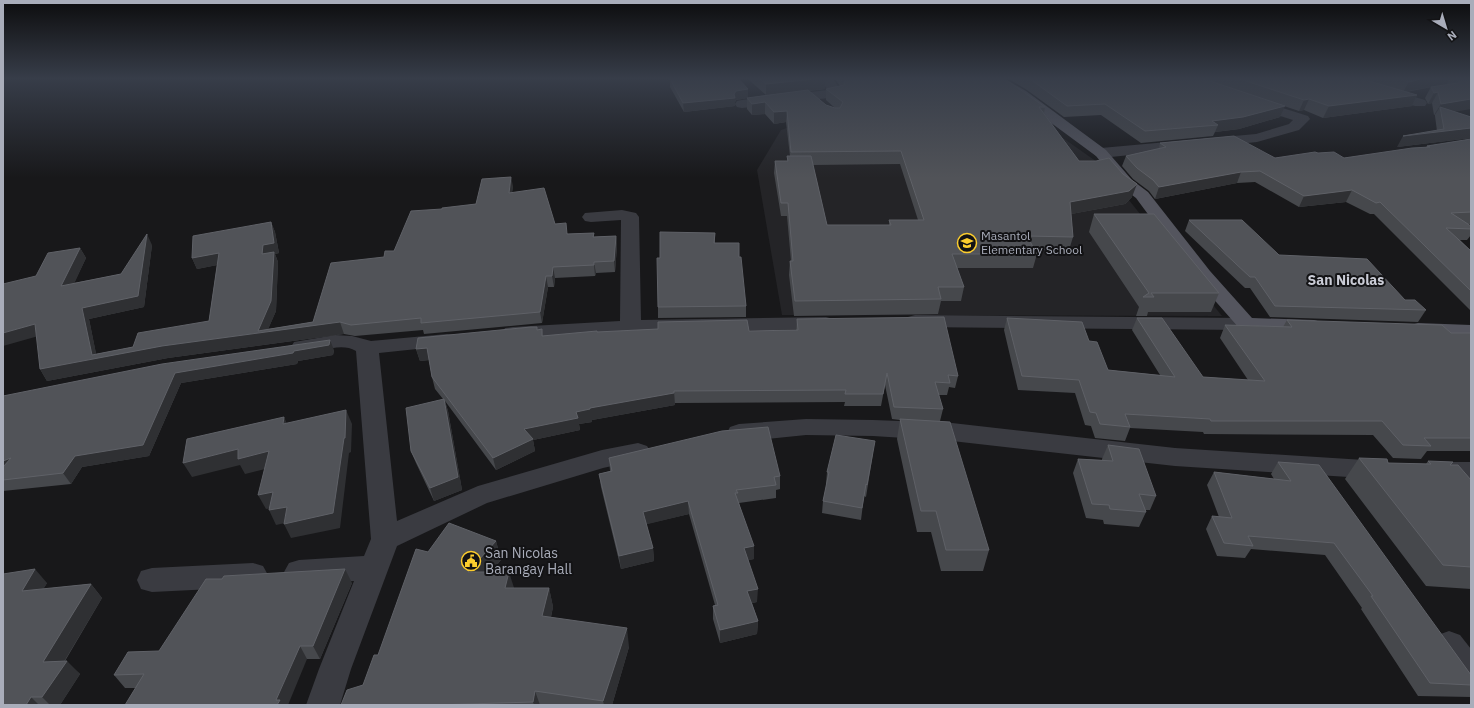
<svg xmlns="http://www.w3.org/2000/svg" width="1474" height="708" font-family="'IBM Plex Sans',sans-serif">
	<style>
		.built { fill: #242427 }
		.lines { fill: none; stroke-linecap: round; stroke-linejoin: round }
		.minor { fill: #3a3b41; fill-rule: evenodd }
		.major { fill: #54555e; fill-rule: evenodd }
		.wall { fill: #46484c; fill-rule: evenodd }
		.shaded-wall { fill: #2f3033 }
		.building { fill: #515358; stroke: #5f6167 }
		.labels { text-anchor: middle; stroke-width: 4; stroke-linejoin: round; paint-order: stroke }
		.poi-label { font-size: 12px; fill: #a9adba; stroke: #131315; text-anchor: start }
		.quarter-label { font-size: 14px; font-weight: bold; fill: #caccd6; stroke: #131315 }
		.near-poi-label { font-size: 14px; fill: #a9adba; stroke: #131315; text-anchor: start }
	</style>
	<rect width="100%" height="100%" fill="#18181a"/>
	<polygon class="built" points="1033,117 1100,164 1222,316 782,315 757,170 781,130 809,120"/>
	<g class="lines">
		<g class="minor">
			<polygon points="820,79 833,79 843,93 842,96 837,97 742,108 737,107 735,104 737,101 742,100 828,90"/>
			<polygon points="1332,79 1353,79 1425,100 1427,103 1425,106 1415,106 1334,82"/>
			<polygon points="1254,99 1308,116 1310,119 1299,130 1257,142 1101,158 1096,156 1093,153 1096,150 1101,148 1256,134 1289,124 1293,120 1249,106 1247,103 1249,100"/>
			<polygon points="622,210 636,213 639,217 641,320 826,317 833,319 836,323 833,327 826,329 630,333 513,339 505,338 502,333 505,328 513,327 620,321 621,220 591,222 585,221 582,217 585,213"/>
			<polygon points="915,315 1246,318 1253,320 1256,324 1253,328 1246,330 915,327 908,325 905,321 908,317"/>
			<path d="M447 334 455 335 458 340 455 345 379 353 397 521 478 486 602 450 638 443 647 446 651 452 647 458 603 468 487 503 397 546 351 669 340 705H306L319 669 354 581 299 584 289 581 284 572 289 563 299 560 364 556 371 539 356 351C338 340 314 357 294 352L291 347 294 342 335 335 352 336 371 341Z"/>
			<polygon points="806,419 873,420 952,423 1175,448 1380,461 1389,463 1393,470 1389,477 1380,479 1175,466 952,441 873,436 806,435 739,442 730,439 727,433 730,427 739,424"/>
			<polygon points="1434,462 1471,462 1471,482 1434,482 1425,479 1421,472 1425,465"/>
			<polygon points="253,563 263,566 268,575 263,584 253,587 152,592 141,589 137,580 141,571 152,568"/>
			<polygon points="1449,631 1460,635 1471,649 1471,690 1459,686 1438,655 1433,645 1438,635"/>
		</g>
		<g class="major">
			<polygon points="990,79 1005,79 1026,91 1106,150 1132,180 1148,192 1210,271 1252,318 1314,320 1321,322 1325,326 1321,330 1314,332 1246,330 1239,328 1196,279 1136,198 1120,186 1096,156 1016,97"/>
			<polygon points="1418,323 1471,325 1471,337 1418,335 1411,333 1407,329 1411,325"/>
		</g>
	</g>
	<g class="wall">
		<path d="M670 79 748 98 766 95 748 79H826L825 89 808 91 826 105 835 108 826 100V89L840 86 835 79H1005L1045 107 1044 113 1079 161 1132 197 1125 204 1071 214 1073 237 1069 250H1035L1037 254 1033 268H957L964 287 961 301H941L938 314 794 316 789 275 790 261H791L787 216H781L774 173 775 161H787V156H790L786 122 774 124 765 114 752 115 747 109V98L736 100 735 102V106L684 112 670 87ZM900 164 918 220H889V225H827L813 165Z"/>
		<polygon points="1009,79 1471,79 1455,112 1471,117 1471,138 1397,147 1437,131 1435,116 1435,115 1434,115 1432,103 1428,104 1425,98 1431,87 1450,84 1447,84 1406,92 1417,95 1412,106 1323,118 1304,110 1299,111 1284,106 1280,117 1239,129 1215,132 1213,136 1141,143 1101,115 1064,117 1027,90"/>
		<polygon points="1471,139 1471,224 1467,224 1471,226 1471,235 1467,240 1460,240 1471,251 1471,311 1374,214 1370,214 1346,202 1299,207 1255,182 1237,183 1155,199 1149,191 1133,179 1122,166 1126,156 1159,148 1160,143 1275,158 1318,153 1344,158 1426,147 1427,146"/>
		<polygon points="513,186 512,192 568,234 594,233 594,237 616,236 617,246 615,272 596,273 595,276 555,278 554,287 548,287 542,323 424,334 423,330 355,336 344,334 168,358 47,381 40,369 36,276 80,248 86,258 74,283 121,274 152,245 144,307 89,319 96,354 133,347 209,321 217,265 197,269 192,258 271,222 275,232 279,253 275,254 278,262 276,311 268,329 313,322 384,257 394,251 442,209 476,204"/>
		<polygon points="1094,214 1219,293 1211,312 1148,312 1147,316 1136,316 1139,307 1089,232"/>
		<polygon points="1189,220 1279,255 1405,300 1426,310 1418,322 1270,317 1250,288 1245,288 1185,231"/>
		<polygon points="715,233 715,243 739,257 746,306 746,317 658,318 658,307 660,258"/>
		<polygon points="1007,318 1089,341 1108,370 1160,375 1132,330 1137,318 1203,377 1248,380 1220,338 1225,325 1283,327 1287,320 1451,333 1471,333 1471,451 1427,451 1421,459 1393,458 1373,435 1204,434 1203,432 1130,428 1125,441 1095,438 1091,426 1085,425 1075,393 1018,390 1004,330"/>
		<polygon points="797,319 958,376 955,388 949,387 947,395 938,395 943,409 940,421 989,550 983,571 941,571 931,532 917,532 897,439 900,420 892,419 885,385 881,406 844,406 845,402 675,403 675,405 592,420 592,422 579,424 580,430 533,440 535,451 496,470 445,401 448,411 462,490 434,501 416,463 411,451 443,399 435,389 432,377 429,360 420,361 416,349 542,329 543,336 597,332 749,331 796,330"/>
		<polygon points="334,350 333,355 298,361 297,364 181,383 149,456 82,467 71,484 3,491 3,396"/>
		<polygon points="1108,445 1156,496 1150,510 1145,510 1146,512 1139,527 1104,524 1103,520 1086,518 1073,473 1078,459 1102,460 1102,459"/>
		<polygon points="873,453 866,497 864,496 861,520 822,513 823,501 827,484 826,484 827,472"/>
		<polygon points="609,458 780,476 780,489 776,490 776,498 739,503 754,559 748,560 757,602 752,603 758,621 757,634 720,643 713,619 713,606 715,605 689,514 646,524 653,548 654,561 621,569 601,487 599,474 610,471"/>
		<polygon points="1359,458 1388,463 1426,464 1428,461 1451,465 1471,480 1471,589 1426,586 1345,479"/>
		<polygon points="1278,462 1471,675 1471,697 1418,696 1361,609 1362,608 1325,555 1251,549 1245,558 1217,556 1206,529 1212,516 1219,517 1207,485 1214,472 1274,479 1271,474"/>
		<polygon points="496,541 501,560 491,572 514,588 549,588 553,607 551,617 629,647 612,705 341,705 363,685 378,655 428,552"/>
		<polygon points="3,574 47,583 43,589 91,584 102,598 65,661 80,674 60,705 3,705"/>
		<polygon points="352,583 320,659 307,659 136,688 125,688 114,675 159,651"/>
	</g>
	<g class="shaded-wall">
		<polygon points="814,79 826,79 825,89 766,95 766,84"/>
		<polygon points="1420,79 1449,79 1447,84 1403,92 1409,82"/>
		<polygon points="748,89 748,98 736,100 735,102 735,106 684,112 683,103 734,94 736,91"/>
		<polygon points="1438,92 1432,103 1428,104 1434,93"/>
		<polygon points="1417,95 1412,106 1323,118 1329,106"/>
		<polygon points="1309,99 1304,110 1299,111 1304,100"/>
		<polygon points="1471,99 1471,109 1441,114 1440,107 1435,115 1434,115 1441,104"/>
		<polygon points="765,102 765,114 752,115 752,104"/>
		<polygon points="1285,106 1280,117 1239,129 1215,132 1218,125 1212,121"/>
		<polygon points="787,111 786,122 774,124 774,112"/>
		<polygon points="1471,128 1471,138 1397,147 1403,136"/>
		<polygon points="1241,172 1237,183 1155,199 1159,187"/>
		<polygon points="511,177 513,186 511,203 509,193"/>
		<polygon points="1137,184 1132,197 1125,204 1066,215 1070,202"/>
		<polygon points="1352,190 1346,202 1299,207 1304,196"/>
		<polygon points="271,222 275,232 279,253 275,254 278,262 276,311 267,332 340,322 344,334 168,358 47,381 40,369 82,308 138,296 147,234 152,245 144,307 89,319 97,358 162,346 258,331 263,245"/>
		<polygon points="616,236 617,246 615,272 614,261"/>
		<polygon points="80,248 86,258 68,297 61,286"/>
		<polygon points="219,253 223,264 197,269 192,258"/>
		<polygon points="594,262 596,273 595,276 594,265"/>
		<polygon points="553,267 555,278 554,287 552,276"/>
		<polygon points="546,276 548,287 542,323 540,312"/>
		<polygon points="35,324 42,335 3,346 3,333"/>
		<polygon points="330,340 334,350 333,355 298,361 297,364 181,383 149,456 82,467 71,484 63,473 75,456 175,373 294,351"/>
		<polygon points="427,348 430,360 420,361 416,349"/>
		<polygon points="674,391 675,405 592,420 592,422 579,424 580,430 533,440 535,451 496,470 493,458 524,429 590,408"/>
		<polygon points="444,399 448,411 462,490 434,501 430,488"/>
		<polygon points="346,410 352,424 351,452 349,453 340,528 291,538 284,524"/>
		<polygon points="284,417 290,431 283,424"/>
		<polygon points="238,449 269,451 277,466 245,474 240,465 192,477 183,463"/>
		<polygon points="11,458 3,475 3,461"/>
		<polygon points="273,492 280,507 266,509 258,495"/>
		<polygon points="688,501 689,514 644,525 643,512"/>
		<polygon points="287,507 294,521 276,525 269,510"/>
		<polygon points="496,541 501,560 474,591 468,572"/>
		<polygon points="754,546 754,559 744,561 744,548"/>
		<polygon points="653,548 654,561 621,569 619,556"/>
		<polygon points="35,569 47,583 34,605 22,591"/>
		<polygon points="345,569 352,583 320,659 313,646"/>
		<polygon points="509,572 515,591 505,588"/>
		<polygon points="91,584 102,598 56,675 43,662"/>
		<polygon points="549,588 553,607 547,635 542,616"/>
		<polygon points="758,589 757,602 747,604 747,591"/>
		<polygon points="758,621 757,634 720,643 720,630"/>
		<polygon points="627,628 629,647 612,705 604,705 603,701"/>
		<polygon points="300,646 307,659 288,705 277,705 276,700"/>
		<polygon points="67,661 80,674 60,705 50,705 42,697"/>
		<polygon points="535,691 540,705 534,705 533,702"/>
		<polygon points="31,697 39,705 26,705"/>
	</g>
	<g class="building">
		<polygon points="670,79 739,79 748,89 736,91 734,94 735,98 683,103"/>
		<polygon points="760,79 814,79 766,84"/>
		<polygon points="844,79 1005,79 1045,107 1039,107 1079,161 1096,161 1109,158 1123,174 1137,184 1129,191 1070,202 1073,237 1027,236 1037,254 952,254 964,287 938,287 941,299 795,301 790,261 793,261 788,203 781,203 775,161 788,161 787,156 811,156 827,225 891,225 889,220 924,220 901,151 791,152 787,111 774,112 765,102 752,104 747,98 808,90 826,105 835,108 840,108 843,102 826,89 844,85 845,81"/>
		<polygon points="1030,79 1204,79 1285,106 1243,117 1212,121 1218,125 1145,131 1105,104 1067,106"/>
		<polygon points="1240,79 1362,79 1417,95 1329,106 1309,99 1304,100"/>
		<polygon points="1401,79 1420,79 1409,82"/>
		<polygon points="1460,79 1471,79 1471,99 1441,104 1438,92 1434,93 1431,87 1458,83"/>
		<polygon points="1440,107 1471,117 1471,128 1403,136 1444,129"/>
		<polygon points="1234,136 1275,158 1315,152 1318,153 1334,152 1344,158 1412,148 1430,147 1427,146 1471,139 1471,212 1451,213 1471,226 1471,229 1446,228 1471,251 1471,291 1380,202 1376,203 1352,190 1304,196 1260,171 1241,172 1159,187 1153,180 1137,168 1126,156 1166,147 1160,143"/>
		<polygon points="511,177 509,193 544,188 555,224 566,223 567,234 594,233 593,237 616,236 614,261 594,262 594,265 553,267 552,276 546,276 540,312 421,323 421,318 351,325 340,322 162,346 40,369 35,324 3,333 3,284 36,276 48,253 80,248 61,286 121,274 147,234 138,296 82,308 92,355 133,347 138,333 209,321 219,253 192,258 193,236 271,222 274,243 263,245 262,254 274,252 271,301 258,331 313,322 331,263 384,257 385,251 394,251 411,211 442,209 442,208 476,204 482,179"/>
		<polygon points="1094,214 1154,214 1219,293 1151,293 1154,297 1143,297 1149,293"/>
		<polygon points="1189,220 1242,220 1279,255 1367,259 1405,300 1415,300 1426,310 1275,306 1255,277 1250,277"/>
		<polygon points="660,232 715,233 714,243 739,243 739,257 741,257 746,306 658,307 657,258 660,258"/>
		<polygon points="944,317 958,376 948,375 950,383 935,382 943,409 894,407 887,373 883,394 845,394 846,390 674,391 674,393 590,408 590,409 576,412 578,418 524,429 533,439 493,458 432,377 427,348 416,349 418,338 531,327 537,327 537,330 542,329 542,336 597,331 597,332 658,329 658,322 747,320 749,331 798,330 797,319"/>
		<polygon points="1007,318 1082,322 1089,341 1097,342 1108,370 1175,377 1137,318 1162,318 1203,377 1265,381 1225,325 1292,327 1287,320 1442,325 1451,333 1471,333 1471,438 1424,438 1431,446 1403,445 1382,421 1211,421 1210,419 1125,414 1130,427 1100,424 1096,413 1090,412 1079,380 1022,376"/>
		<polygon points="330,340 329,345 294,351 293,353 175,373 143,445 75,456 63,473 3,480 3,467 11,458 3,461 3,396 162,364"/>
		<polygon points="444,399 458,477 430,488 411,451 406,408"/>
		<polygon points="346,410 345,438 344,438 333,513 284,524 287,507 269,510 273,492 258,495 269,451 238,459 238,449 183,463 187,439 284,417 283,424"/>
		<polygon points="900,419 950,422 989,550 946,550 936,511 921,511"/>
		<polygon points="768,427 780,476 774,477 776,485 736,490 738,493 735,493 754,546 744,548 758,589 747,591 758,621 720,630 713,606 718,605 688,501 643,512 653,548 619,556 599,474 612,471 609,458 722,431"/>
		<polygon points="836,435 875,441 867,485 866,484 862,508 823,501 829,472 827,472"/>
		<polygon points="1108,445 1139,449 1156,496 1139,494 1146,512 1110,509 1109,505 1092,504 1078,459 1113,461"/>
		<polygon points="1359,458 1387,459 1388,463 1431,464 1428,461 1453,462 1450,465 1458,465 1471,480 1471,567 1443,565"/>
		<polygon points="1278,462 1319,465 1471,675 1471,685 1430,683 1371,596 1373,596 1334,543 1248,536 1253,546 1224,543 1212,516 1232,518 1214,472 1291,481"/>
		<polygon points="449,523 496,541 468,572 509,572 505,588 549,588 542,616 627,628 603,701 535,691 533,702 434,705 341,705 347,690 363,685 374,655 378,655 416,549 428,552"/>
		<polygon points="35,569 22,591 91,584 43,662 67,661 42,697 31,697 26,705 3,705 3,574"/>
		<polygon points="345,569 313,646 300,646 276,700 280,700 277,705 125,705 144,674 114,675 128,652 159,651 206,579 222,579 224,576"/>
	</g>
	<linearGradient id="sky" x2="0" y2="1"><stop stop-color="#0d0d0e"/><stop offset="0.44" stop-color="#373d49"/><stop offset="1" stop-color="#373d49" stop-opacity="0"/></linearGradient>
	<rect width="1474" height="178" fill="url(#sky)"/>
	<defs>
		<symbol id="school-ring" viewBox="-11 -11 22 22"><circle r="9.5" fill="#131315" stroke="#fccd2d" stroke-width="1.5"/><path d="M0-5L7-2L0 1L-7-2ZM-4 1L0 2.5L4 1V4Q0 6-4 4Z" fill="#fccd2d"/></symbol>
		<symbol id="civic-ring" viewBox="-11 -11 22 22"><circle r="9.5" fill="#131315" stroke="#fccd2d" stroke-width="1.5"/><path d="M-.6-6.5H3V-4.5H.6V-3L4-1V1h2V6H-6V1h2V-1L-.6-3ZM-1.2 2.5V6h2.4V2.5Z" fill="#fccd2d"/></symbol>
	</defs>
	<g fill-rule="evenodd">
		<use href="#school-ring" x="956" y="232" width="22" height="22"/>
		<use href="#civic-ring" x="460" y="550" width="22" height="22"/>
	</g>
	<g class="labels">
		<g class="poi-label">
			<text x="981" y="240">Masantol<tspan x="981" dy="14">Elementary School</tspan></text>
		</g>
		<g class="quarter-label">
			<text x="1346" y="285">San Nicolas</text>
		</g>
		<g class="near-poi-label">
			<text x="485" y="558">San Nicolas<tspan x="485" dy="16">Barangay Hall</tspan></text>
		</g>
	</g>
	<rect width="1474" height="708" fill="none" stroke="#a9adba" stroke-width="8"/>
	<g transform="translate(1446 28) rotate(142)" stroke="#131315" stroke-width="3" paint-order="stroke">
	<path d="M0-3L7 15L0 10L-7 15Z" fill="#a9adba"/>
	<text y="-6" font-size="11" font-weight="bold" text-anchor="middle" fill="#a9adba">N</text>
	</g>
</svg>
